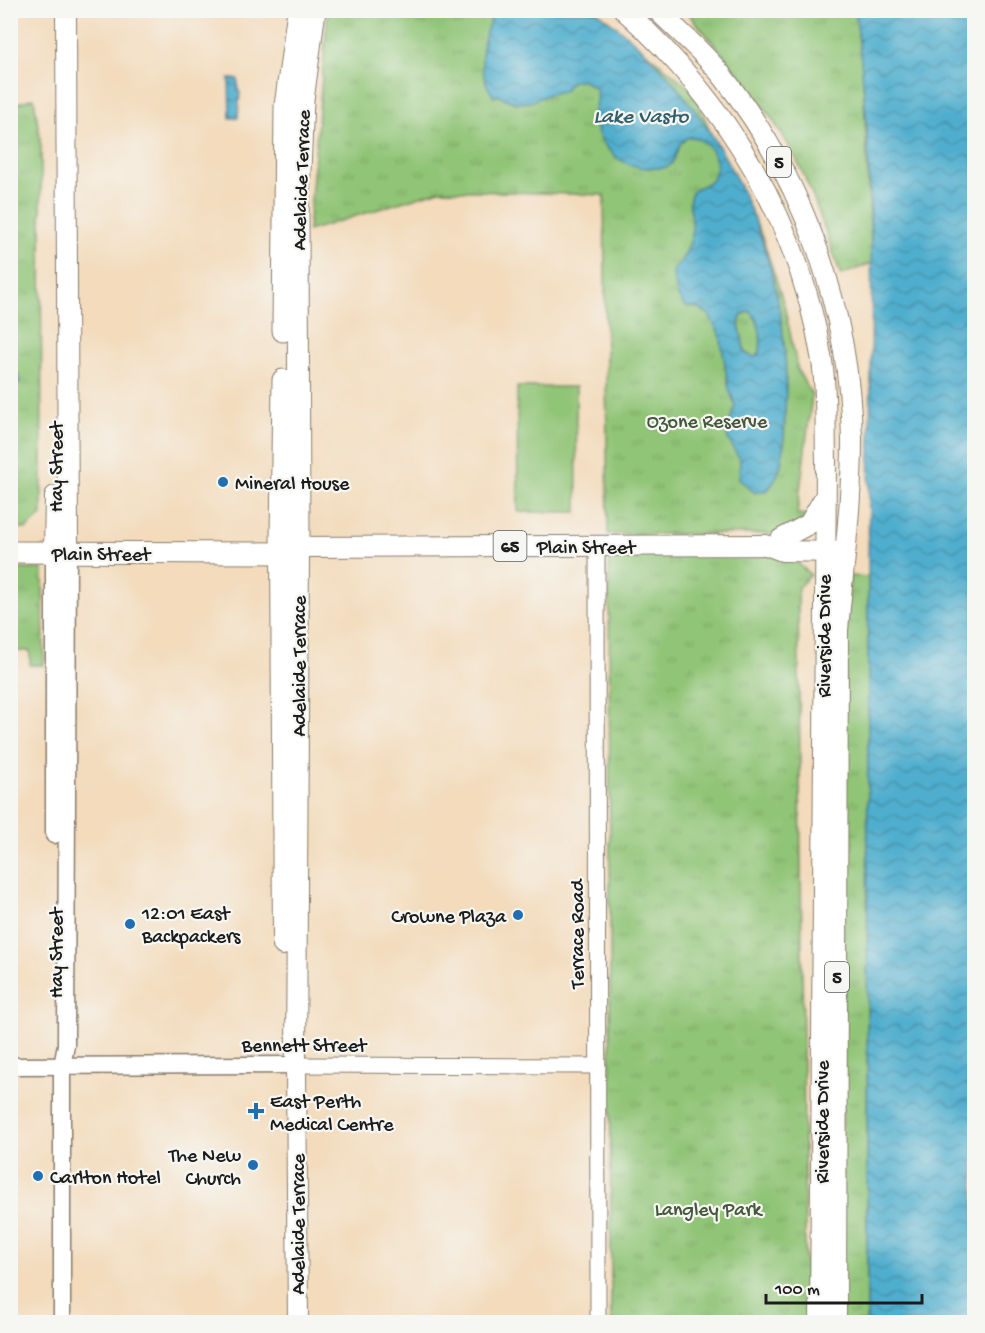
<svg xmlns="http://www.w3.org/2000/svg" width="985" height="1333" font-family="'Gochi Hand',sans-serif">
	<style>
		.park { fill: url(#park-tufts); stroke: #567049; stroke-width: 1.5 }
		.garden { fill: #90c476; stroke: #567049; stroke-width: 1.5 }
		.water { fill: url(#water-waves); stroke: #366575; stroke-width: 1.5; fill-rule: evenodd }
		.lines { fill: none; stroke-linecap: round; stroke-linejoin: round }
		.tertiary-casing { stroke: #887c6c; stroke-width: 17 }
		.secondary-casing { stroke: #887c6c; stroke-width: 19 }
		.primary-casing { stroke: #887c6c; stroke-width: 22 }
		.trunk-casing { stroke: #887c6c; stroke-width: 23 }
		.tertiary { stroke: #fff; stroke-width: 15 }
		.secondary { stroke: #fff; stroke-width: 16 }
		.primary { stroke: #fff; stroke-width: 20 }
		.trunk { stroke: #fff; stroke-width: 21 }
		.poi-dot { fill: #1f6fb2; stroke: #f6f6f2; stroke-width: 2 }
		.labels { text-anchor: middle; stroke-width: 4.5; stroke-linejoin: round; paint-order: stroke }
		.shield { fill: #f6f6f2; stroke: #5d5d5c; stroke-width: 1.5 }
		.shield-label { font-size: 18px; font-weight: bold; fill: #1c1c1c }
		.street-label { font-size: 20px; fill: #1c1c1c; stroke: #f6f6f2 }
		.park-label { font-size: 20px; fill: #45573c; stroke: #f6f6f2 }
		.poi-label { font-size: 20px; fill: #1c1c1c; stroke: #f6f6f2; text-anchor: start }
		.water-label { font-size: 21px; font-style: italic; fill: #335e6c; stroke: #f6f6f2 }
	</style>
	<defs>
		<pattern id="park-tufts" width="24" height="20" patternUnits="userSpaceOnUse" patternTransform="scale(1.5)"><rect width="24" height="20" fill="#90c476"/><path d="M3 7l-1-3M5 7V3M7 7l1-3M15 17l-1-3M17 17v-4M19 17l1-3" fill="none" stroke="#7ca866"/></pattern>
		<pattern id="water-waves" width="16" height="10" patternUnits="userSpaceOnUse" patternTransform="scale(1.5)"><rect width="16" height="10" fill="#50aece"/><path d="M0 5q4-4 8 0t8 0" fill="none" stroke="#428da6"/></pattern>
	</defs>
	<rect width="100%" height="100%" fill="#f6f6f2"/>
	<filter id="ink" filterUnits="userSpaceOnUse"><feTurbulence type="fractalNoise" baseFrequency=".0167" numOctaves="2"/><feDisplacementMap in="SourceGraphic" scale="12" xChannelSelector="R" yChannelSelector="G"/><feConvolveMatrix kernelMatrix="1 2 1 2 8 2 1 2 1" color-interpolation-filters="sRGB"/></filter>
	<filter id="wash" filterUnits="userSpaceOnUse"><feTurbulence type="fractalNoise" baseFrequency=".008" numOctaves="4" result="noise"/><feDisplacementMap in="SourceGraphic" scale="24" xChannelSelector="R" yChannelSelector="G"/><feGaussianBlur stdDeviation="1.35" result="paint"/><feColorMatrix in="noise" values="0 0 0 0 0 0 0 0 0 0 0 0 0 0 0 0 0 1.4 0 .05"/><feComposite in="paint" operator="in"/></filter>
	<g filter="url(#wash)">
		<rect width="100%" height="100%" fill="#f3dbbc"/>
		<g class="park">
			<polygon points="328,11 597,11 694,92 717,148 761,233 784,304 798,371 812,395 797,514 810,515 789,531 771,534 608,534 604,195 440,190 308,231"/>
			<path d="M686 11H855L862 58 872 263 841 275C826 234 813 190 792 151 763 100 724 55 686 11Z"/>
			<polygon points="34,98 41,147 42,515 26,529 11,528 11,105"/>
			<polygon points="619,553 781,556 795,561 811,575 798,587 806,1322 611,1322 609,560"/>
			<polygon points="11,569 43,569 44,665 30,665 30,651 11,651"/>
			<polygon points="850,576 868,577 867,1322 841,1322 845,656"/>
		</g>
		<polygon class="garden" points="517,387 576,387 577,512 518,512"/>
		<g class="water">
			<path d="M495 11H596C719 98 796 261 785 412 784 437 786 471 768 490L755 493 739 479 740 460 728 439 727 431 735 405 729 389 720 335 709 315 699 308 684 306 678 295 672 272C685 258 694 240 692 221 692 212 688 207 690 198 693 184 707 188 713 178 724 161 707 137 689 137 673 145 679 159 669 166 665 169 656 168 651 168 622 169 600 148 594 121 592 110 599 100 596 89L581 79 570 82 564 91C534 94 531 114 498 95L494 97C475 72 481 36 495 11ZM750 311C760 321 763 340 759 355L753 357 745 353 739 323 742 315Z"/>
			<path d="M855 11H974V1322H867C867 1074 867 826 868 577 869 389 881 198 855 11Z"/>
			<polygon points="229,79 238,79 238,91 240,92 238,118 230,118"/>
			<polygon points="10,366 19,376 20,382 11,392"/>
		</g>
	</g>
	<g filter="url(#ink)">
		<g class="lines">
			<defs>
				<g id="tertiary">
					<polyline points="597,546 598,1322"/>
					<polyline points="296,1065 598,1066"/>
				</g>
				<g id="secondary">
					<polyline points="54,552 54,835"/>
					<polyline points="10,1066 296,1065"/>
					<polyline points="62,1322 62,1066 66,1045 68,553"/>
				</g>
				<g id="primary">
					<polyline points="66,10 68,553"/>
					<path d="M624 10C727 102 800 223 822 361 827 393 825 428 826 461L820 1322"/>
					<path d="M657 10C680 33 704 52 724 78 804 180 850 311 852 440 852 504 843 567 838 631L836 1322"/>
					<polyline points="781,539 809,524 823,500"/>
					<polyline points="281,541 283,945"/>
					<polyline points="54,552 55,496"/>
					<polyline points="298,1322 296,1065 299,547 766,545 782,551 836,552"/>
				</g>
				<g id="trunk">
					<polyline points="283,331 285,106 298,10"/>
					<polyline points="281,541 283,380"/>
					<polyline points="299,547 298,217 303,100 315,10"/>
					<polyline points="10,552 281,553 298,547"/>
				</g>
			</defs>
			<use href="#tertiary" class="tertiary-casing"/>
			<use href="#secondary" class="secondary-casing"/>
			<use href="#primary" class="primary-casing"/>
			<use href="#trunk" class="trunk-casing"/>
			<use href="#tertiary" class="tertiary"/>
			<use href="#secondary" class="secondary"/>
			<use href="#primary" class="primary"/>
			<use href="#trunk" class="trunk"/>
		</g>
	</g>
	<g class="poi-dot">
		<circle cx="223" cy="482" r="6"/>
		<circle cx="518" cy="915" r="6"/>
		<circle cx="130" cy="924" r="6"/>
		<path d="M253 1102h6v6h6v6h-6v6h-6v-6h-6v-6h6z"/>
		<circle cx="253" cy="1165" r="6"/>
		<circle cx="38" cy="1176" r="6"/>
	</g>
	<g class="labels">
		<g class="shield">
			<rect x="767" y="147" width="24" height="30" rx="4.5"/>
			<rect x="493.5" y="531" width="33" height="30" rx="4.5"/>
			<rect x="825" y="962" width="24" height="30" rx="4.5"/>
		</g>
		<g class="shield-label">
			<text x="779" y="168">5</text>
			<text x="510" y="552">65</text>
			<text x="837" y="983">5</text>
		</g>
		<g class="street-label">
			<text transform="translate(300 180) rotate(-88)" y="7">Adelaide Terrace</text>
			<text transform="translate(55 467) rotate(-90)" y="7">Hay Street</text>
			<text x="586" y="553">Plain Street</text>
			<text x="101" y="560">Plain Street</text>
			<text transform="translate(823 636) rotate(-90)" y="7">Riverside Drive</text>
			<text transform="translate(298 666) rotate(-90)" y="7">Adelaide Terrace</text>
			<text transform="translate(576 934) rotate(-90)" y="7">Terrace Road</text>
			<text transform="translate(55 953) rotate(-90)" y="7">Hay Street</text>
			<text x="304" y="1051">Bennett Street</text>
			<text transform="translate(821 1122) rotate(-90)" y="7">Riverside Drive</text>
			<text transform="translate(297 1224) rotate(-90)" y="7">Adelaide Terrace</text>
		</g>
		<g class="park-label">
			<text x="707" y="427">Ozone Reserve</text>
			<text x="708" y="1215">Langley Park</text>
		</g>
		<g class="poi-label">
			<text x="235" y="489">Mineral House</text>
			<text x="142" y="919">12:01 East<tspan x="142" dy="23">Backpackers</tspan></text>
			<text x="506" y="922" text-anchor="end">Crowne Plaza</text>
			<text x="270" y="1107">East Perth<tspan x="270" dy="23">Medical Centre</tspan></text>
			<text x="241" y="1161" text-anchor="end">The New<tspan x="241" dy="23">Church</tspan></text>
			<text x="50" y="1183">Carlton Hotel</text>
		</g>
		<g class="water-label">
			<text x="641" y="122">Lake Vasto</text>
		</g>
	</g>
	<rect width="985" height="1333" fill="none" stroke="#f6f6f2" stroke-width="36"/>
	<path d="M766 1294v9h156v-9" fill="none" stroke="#1c1c1c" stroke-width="3"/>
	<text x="775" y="1294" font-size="18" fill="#1c1c1c" stroke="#f6f6f2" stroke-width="4.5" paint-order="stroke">100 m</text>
</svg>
